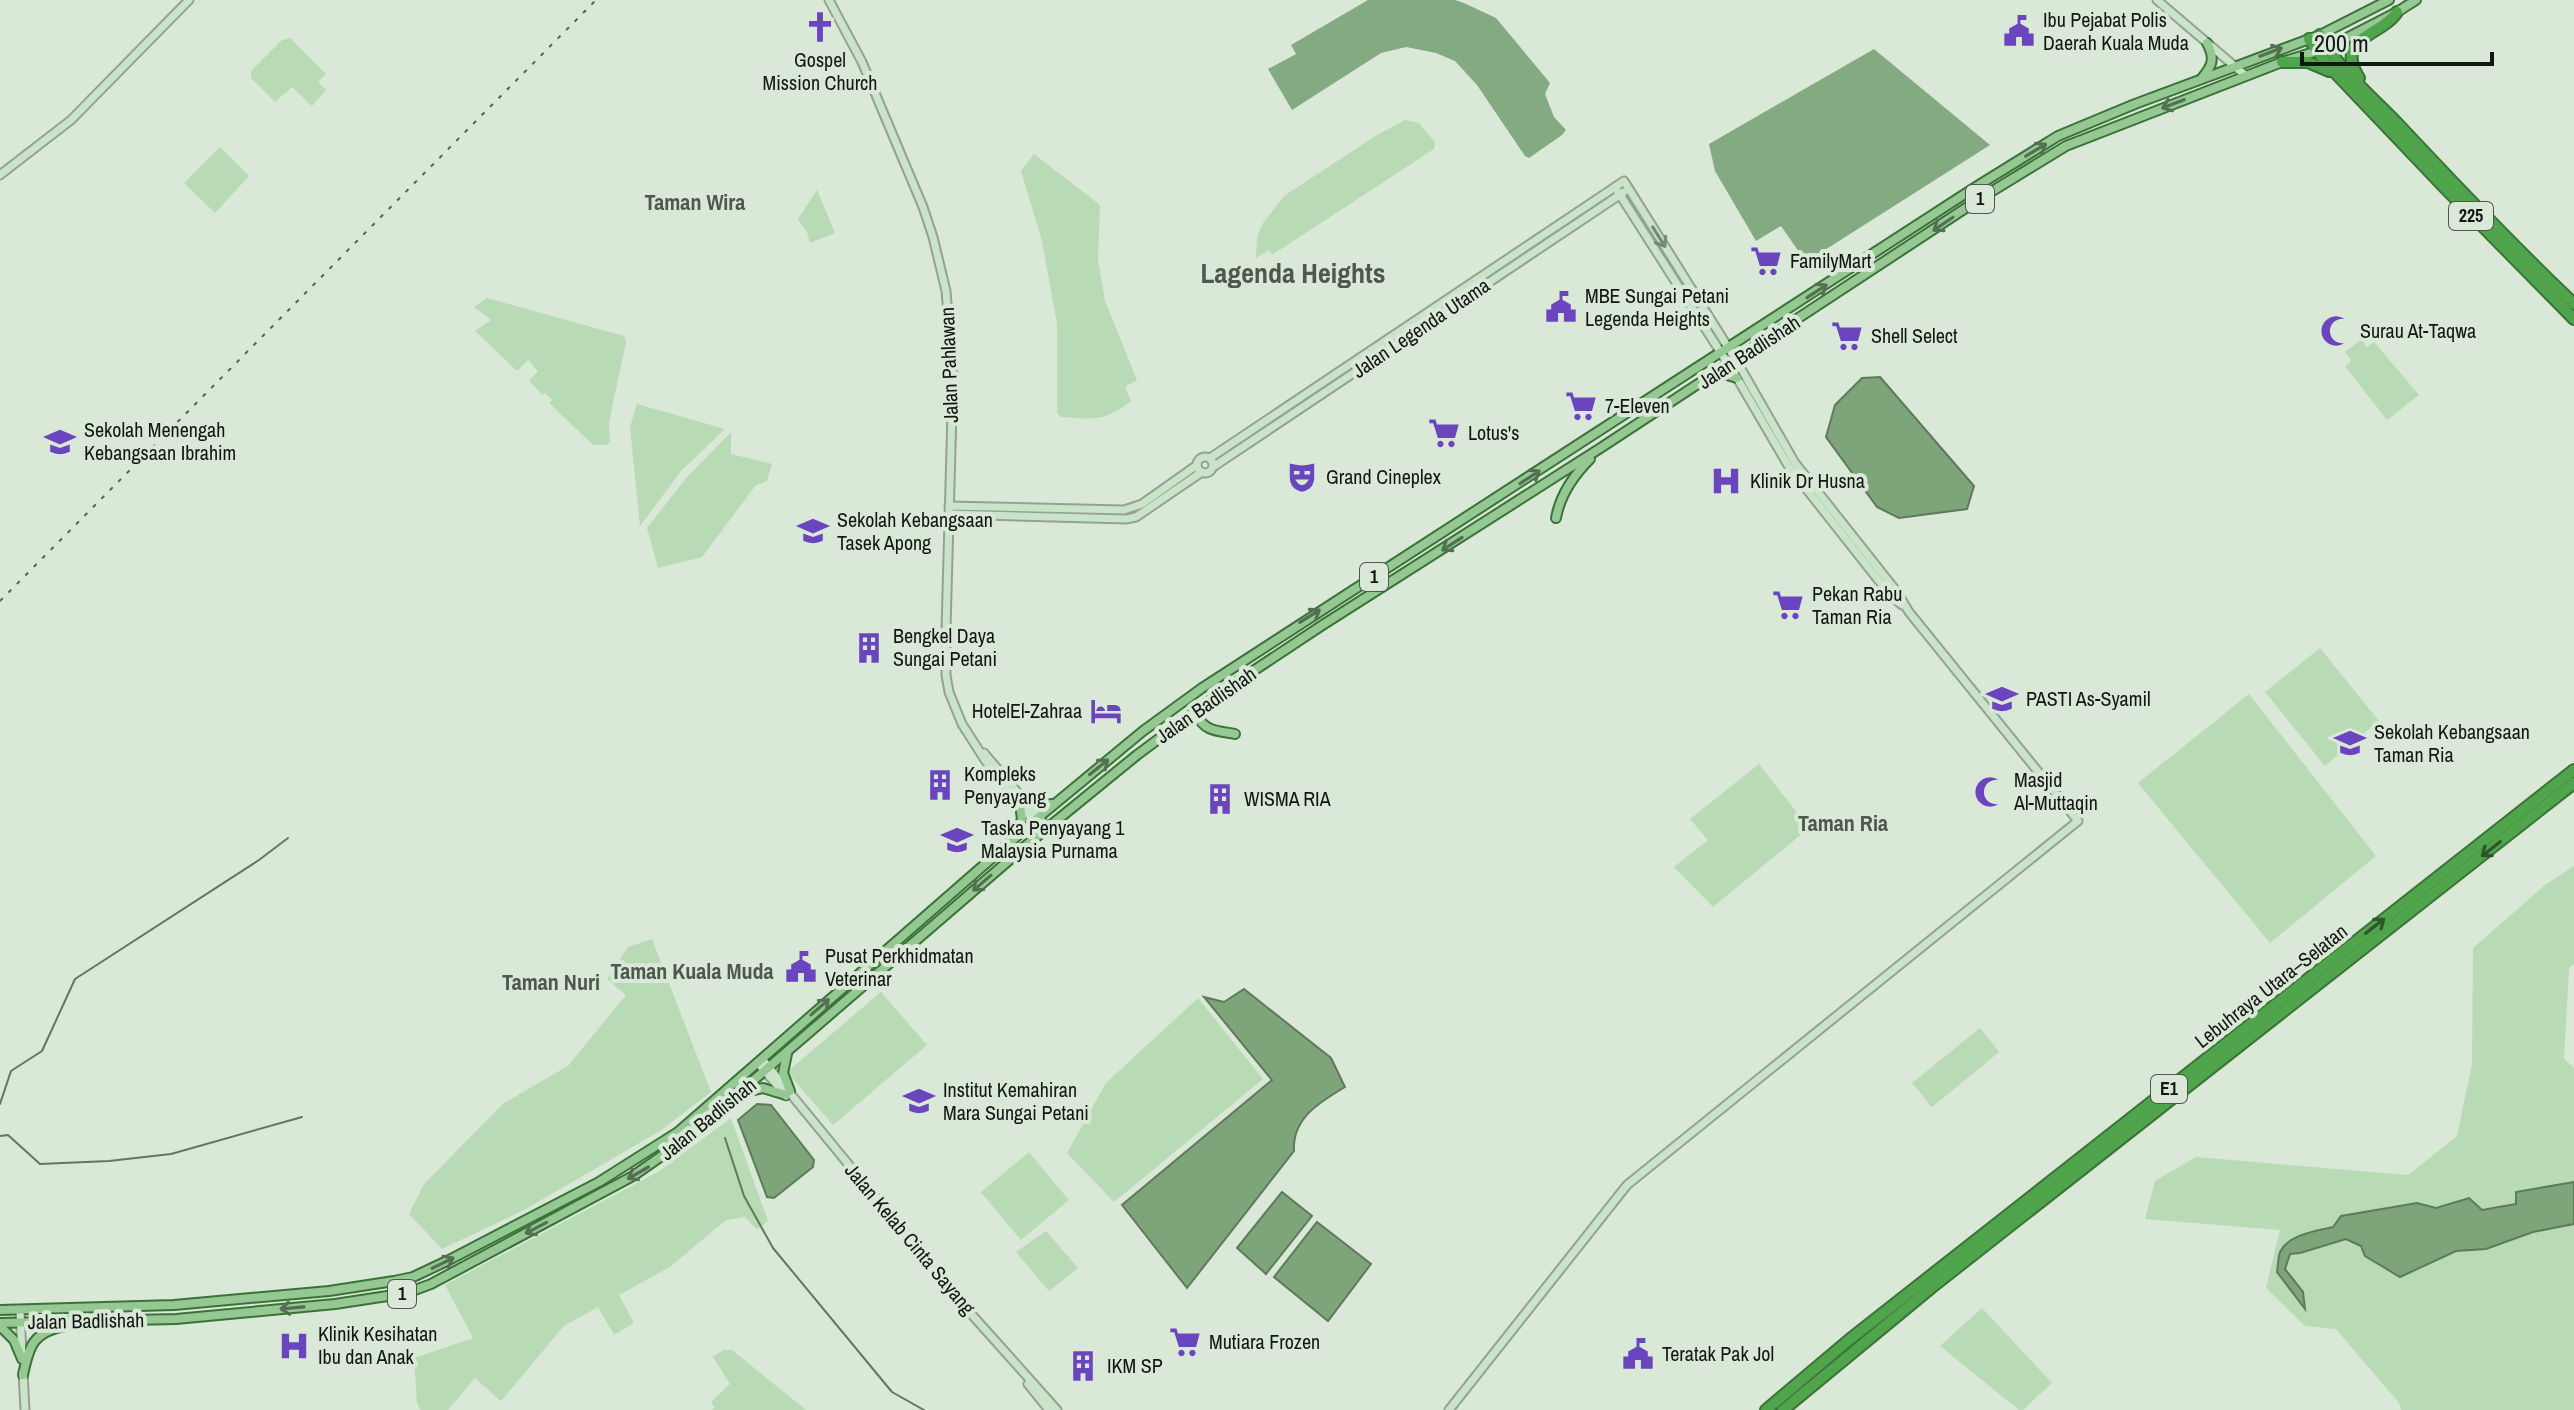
<svg xmlns="http://www.w3.org/2000/svg" width="2574" height="1410" font-family="'Archivo Narrow',sans-serif">
	<style>
		.green { fill: #b8dab4 }
		.forest { fill: #83aa80 }
		.water { fill: #7ea47a; stroke: #5e7a5b; stroke-width: 2 }
		.lines { fill: none; stroke-linecap: round; stroke-linejoin: round }
		.stream { stroke: #5e7a5b; stroke-width: 2 }
		.secondary-casing { stroke: #94a193; stroke-width: 11 }
		.primary-casing { stroke: #3a7337; stroke-width: 12 }
		.highway-casing { stroke: #3a7337; stroke-width: 14 }
		.secondary { stroke: #cae4c9; stroke-width: 7 }
		.primary { stroke: #96c893; stroke-width: 8 }
		.highway { stroke: #50a44b; stroke-width: 10 }
		.rail { stroke: #575f56; stroke-width: 2; stroke-dasharray: 4 8; stroke-linecap: butt }
		.oneway { stroke: #547052 }
		.oneway2 { stroke: #787 }
		.oneway3 { stroke: #2e562c }
		.labels { text-anchor: middle; stroke-width: 8; stroke-linejoin: round; paint-order: stroke }
		.shield { fill: #dae8d8; stroke: #4e564d; stroke-width: 2 }
		.shield-label { font-size: 18px; font-weight: bold; fill: #121712 }
		.poi-label { font-size: 20px; fill: #121712; stroke: #dae8d8; text-anchor: start }
		.street-label { font-size: 20px; fill: #121712; stroke: #dae8d8 }
		.neighbourhood-label { font-size: 22px; font-weight: bold; fill: #4d594c; stroke: #dae8d8 }
		.district-label { font-size: 28px; font-weight: bold; fill: #4d594c; stroke: #dae8d8 }
	</style>
	<rect width="100%" height="100%" fill="#dae8d8"/>
	<g class="green">
		<polygon points="290,38 326,74 318,82 326,90 312,106 292,87 275,102 251,78 251,71 282,40"/>
		<polygon points="1405,120 1419,123 1435,142 1434,149 1272,255 1269,250 1256,258 1257,237 1263,223 1284,196 1377,135"/>
		<polygon points="220,147 249,176 215,213 184,183"/>
		<path d="M1034 154 1100 205 1098 260 1105 301 1137 380 1125 387 1131 401C1104 422 1093 419 1061 417L1057 413V324L1042 241 1021 171Z"/>
		<polygon points="817,190 835,233 810,243 807,232 798,219"/>
		<polygon points="487,298 624,336 626,342 609,422 610,442 606,445 593,445 549,403 552,400 545,393 542,395 529,381 538,371 528,360 517,371 475,331 491,320 474,307"/>
		<polygon points="2362,339 2367,347 2374,342 2419,395 2387,420 2345,366 2351,361 2345,352"/>
		<polygon points="637,404 725,429 681,471 640,526 630,427"/>
		<polygon points="731,432 731,454 772,464 767,481 756,485 702,557 658,568 647,528 687,477"/>
		<polygon points="2320,648 2379,721 2325,766 2265,692"/>
		<polygon points="2249,694 2376,856 2270,943 2138,783"/>
		<polygon points="1759,764 1809,828 1713,907 1674,867 1708,840 1690,819"/>
		<polygon points="2574,866 2574,964 2569,968 2564,1059 2574,1068 2574,1410 2401,1410 2399,1403 2336,1329 2305,1326 2266,1288 2280,1230 2145,1219 2155,1181 2196,1157 2408,1175 2457,1136 2472,1064 2473,948 2545,885"/>
		<polygon points="652,939 711,1092 660,1131 524,1210 442,1249 409,1214 424,1184 504,1103 568,1066 626,995 607,979 628,947"/>
		<polygon points="881,992 927,1045 833,1125 787,1072"/>
		<polygon points="1198,998 1263,1079 1114,1202 1067,1153 1106,1083"/>
		<polygon points="1980,1028 1999,1052 1932,1107 1912,1083"/>
		<polygon points="731,1118 768,1221 757,1230 745,1217 726,1220 671,1266 619,1295 634,1323 614,1335 598,1307 564,1326 501,1401 475,1378 448,1410 421,1410 417,1404 414,1358 473,1338 445,1285 658,1172"/>
		<polygon points="1029,1152 1069,1200 1021,1240 981,1192"/>
		<polygon points="1046,1231 1078,1268 1049,1291 1016,1252"/>
		<polygon points="1982,1308 2052,1383 2023,1410 2019,1410 1940,1346"/>
		<polygon points="723,1350 732,1350 806,1410 712,1410 715,1408 711,1402 730,1384 713,1357"/>
	</g>
	<g class="forest">
		<polygon points="1368,0 1455,0 1464,3 1496,18 1550,83 1545,94 1554,117 1566,130 1562,135 1529,158 1525,156 1477,85 1455,61 1436,53 1406,47 1381,53 1292,110 1268,69 1296,54 1291,45"/>
		<polygon points="1874,49 1990,145 1806,262 1781,226 1756,241 1715,171 1709,144"/>
	</g>
	<g class="water">
		<polygon points="1880,377 1974,486 1967,509 1899,518 1877,507 1826,437 1835,405 1862,378"/>
		<path d="M1244 989 1331 1058 1345 1087C1320 1102 1292 1118 1294 1151L1187 1288 1122 1205 1272 1080 1204 997 1224 1002Z"/>
		<polygon points="757,1104 771,1105 814,1160 813,1167 774,1198 767,1197 738,1120"/>
		<path d="M2574 1182V1224L2533 1232 2486 1249 2456 1251 2400 1277 2365 1256 2361 1246 2346 1239 2300 1253 2290 1254 2285 1269 2303 1292 2305 1309 2277 1272C2278 1266 2278 1258 2280 1252 2289 1234 2316 1231 2333 1227L2341 1216 2417 1203 2436 1208 2469 1198 2482 1210 2516 1204V1192Z"/>
		<polygon points="1282,1192 1312,1216 1266,1274 1237,1248"/>
		<polygon points="1317,1222 1371,1264 1328,1321 1274,1277"/>
	</g>
	<g class="lines">
		<g class="stream">
			<polyline points="0,1104 11,1071 42,1051 75,979 259,860 288,838"/>
			<polyline points="0,1136 8,1135 40,1164 109,1161 171,1154 302,1117"/>
			<polyline points="725,1138 744,1196 773,1248 892,1392 924,1410"/>
		</g>
		<defs>
			<g id="secondary">
				<polyline points="829,0 862,62 923,207 933,237 946,291 953,376 946,629 946,675 949,692 962,724 985,760 1042,832"/>
				<polyline points="2157,0 2246,76"/>
				<polyline points="0,175 71,120 189,0"/>
				<polyline points="1615,187 1737,378 1789,467 1891,596 1902,605"/>
				<circle cx="1205" cy="465" r="8"/>
				<polyline points="1210,458 1624,181 1736,360 1795,463 1897,592 1909,612 2078,821 1627,1185 1449,1410"/>
				<polyline points="1213,467 1624,192"/>
				<polyline points="949,506 1124,510 1142,504 1197,465"/>
				<polyline points="949,514 1126,519 1136,517 1202,472"/>
				<polyline points="984,753 1047,827"/>
				<polyline points="762,1059 973,1316 1057,1410"/>
				<polyline points="758,1063 786,1096"/>
				<polyline points="20,1310 22,1356"/>
				<polyline points="23,1372 25,1410"/>
				<polyline points="1028,1384 1049,1410"/>
			</g>
			<g id="primary">
				<path d="M2202 78C2213 65 2215 58 2207 43"/>
				<polyline points="1717,372 1737,378"/>
				<path d="M1556 518C1560 496 1574 475 1590 459"/>
				<path d="M1205 708 1198 716C1204 732 1221 731 1235 734"/>
				<polyline points="1026,801 1036,805 1052,804"/>
				<polyline points="1016,834 1022,819 1020,805"/>
				<polyline points="787,1054 783,1073 790,1091"/>
				<polyline points="745,1092 763,1088 786,1095"/>
				<polyline points="0,1310 174,1305 329,1291 394,1281 413,1277 449,1260 599,1182 678,1132 1039,817 1143,731 1202,688 1974,188 2058,136 2135,104 2320,35 2389,0"/>
				<polyline points="0,1323 176,1319 335,1304 407,1293 431,1284 633,1176 683,1141 1029,843 1137,755 1223,691 1321,626 1599,449 1981,198 2066,146 2282,62 2327,48 2397,12 2416,0"/>
				<polyline points="0,1326 14,1340 22,1359"/>
				<path d="M23 1375C29 1346 33 1332 65 1326"/>
			</g>
			<g id="highway">
				<path d="M2320 35C2338 69 2371 96 2397 123 2455 185 2513 246 2574 304"/>
				<polyline points="2309,39 2325,62 2444,187 2574,319"/>
				<polyline points="2282,62 2308,62 2329,71"/>
				<path d="M2359 78C2333 37 2382 36 2397 12"/>
				<polyline points="1766,1410 1849,1340 2574,770"/>
				<polyline points="1783,1410 1932,1287 2574,783"/>
			</g>
		</defs>
		<use href="#secondary" class="secondary-casing"/>
		<use href="#primary" class="primary-casing"/>
		<use href="#highway" class="highway-casing"/>
		<use href="#secondary" class="secondary"/>
		<use href="#primary" class="primary"/>
		<use href="#highway" class="highway"/>
		<polyline class="rail" points="0,601 596,0"/>
	</g>
	<defs><path id="oneway-shaft" d="M-6 0H5M1.5-3L5.5 0L1.5 3" fill="none" stroke-width="1.6" stroke-linecap="round" stroke-linejoin="round" transform="scale(2)"/></defs>
	<g class="oneway">
		<use href="#oneway-shaft" transform="translate(2271 52) rotate(-21)"/>
		<use href="#oneway-shaft" transform="translate(2173 104) rotate(159)"/>
		<use href="#oneway-shaft" transform="translate(2036 150) rotate(-31)"/>
		<use href="#oneway-shaft" transform="translate(1943 224) rotate(146)"/>
		<use href="#oneway-shaft" transform="translate(1817 291) rotate(-33)"/>
		<use href="#oneway-shaft" transform="translate(1530 477) rotate(-33)"/>
		<use href="#oneway-shaft" transform="translate(1452 544) rotate(147)"/>
		<use href="#oneway-shaft" transform="translate(1310 616) rotate(-32)"/>
		<use href="#oneway-shaft" transform="translate(1099 767) rotate(-39)"/>
		<use href="#oneway-shaft" transform="translate(982 883) rotate(139)"/>
		<use href="#oneway-shaft" transform="translate(820 1007) rotate(-41)"/>
		<use href="#oneway-shaft" transform="translate(638 1173) rotate(150)"/>
		<use href="#oneway-shaft" transform="translate(536 1228) rotate(152)"/>
		<use href="#oneway-shaft" transform="translate(443 1263) rotate(-26)"/>
		<use href="#oneway-shaft" transform="translate(292 1308) rotate(175)"/>
	</g>
	<use class="oneway2" href="#oneway-shaft" transform="translate(1659 237) rotate(58)"/>
	<g class="oneway3">
		<use href="#oneway-shaft" transform="translate(2491 849) rotate(142)"/>
		<use href="#oneway-shaft" transform="translate(2375 926) rotate(-38)"/>
	</g>
	<defs>
		<symbol id="church-bare" viewBox="-9 -9 18 18"><path d="M-1.2-6h2.4v3.5h3.3v2.4h-3.3V6h-2.4V-.1h-3.3v-2.4h3.3Z" fill="#6a45be" stroke="#dae8d8" stroke-width="2.5" paint-order="stroke"/></symbol>
		<symbol id="civic-bare" viewBox="-9 -9 18 18"><path d="M-.6-6.5H3V-4.5H.6V-3L4-1V1h2V6H-6V1h2V-1L-.6-3ZM-1.2 2.5V6h2.4V2.5Z" fill="#6a45be" stroke="#dae8d8" stroke-width="2.5" paint-order="stroke"/></symbol>
		<symbol id="supermarket-bare" viewBox="-9 -9 18 18"><path d="M-6-5.5h2.5l.6 2H6L4.5 2H-2.5L-4.4-4H-6ZM-1.5 3.2a1.3 1.3 0 1 0 .1 0ZM3 3.2a1.3 1.3 0 1 0 .1 0Z" fill="#6a45be" stroke="#dae8d8" stroke-width="2.5" paint-order="stroke"/></symbol>
		<symbol id="mosque-bare" viewBox="-9 -9 18 18"><path d="M3.5-4.9A6 6 0 1 0 3.5 4.9A5 5 0 1 1 3.5-4.9Z" fill="#6a45be" stroke="#dae8d8" stroke-width="2.5" paint-order="stroke"/></symbol>
		<symbol id="school-bare" viewBox="-9 -9 18 18"><path d="M0-5L7-2L0 1L-7-2ZM-4 1L0 2.5L4 1V4Q0 6-4 4Z" fill="#6a45be" stroke="#dae8d8" stroke-width="2.5" paint-order="stroke"/></symbol>
		<symbol id="theatre-bare" viewBox="-9 -9 18 18"><path d="M-5-5.5Q0-4 5-5.5V0Q5 5 0 6Q-5 5-5 0ZM-3.3-2.5H-1v1.5H-3.3ZM1-2.5H3.3v1.5H1ZM-2.8 1Q0 5.5 2.8 1Z" fill="#6a45be" stroke="#dae8d8" stroke-width="2.5" paint-order="stroke"/></symbol>
		<symbol id="hospital-bare" viewBox="-9 -9 18 18"><path d="M-5-5h3v3.5h4V-5h3V5h-3V1.5h-4V5h-3Z" fill="#6a45be" stroke="#dae8d8" stroke-width="2.5" paint-order="stroke"/></symbol>
		<symbol id="building-bare" viewBox="-9 -9 18 18"><path d="M-4-6H4V6H1V3H-1V6H-4ZM-2.5-4.3h1.7v1.8h-1.7ZM.8-4.3h1.7v1.8H.8ZM-2.5-1h1.7V.8h-1.7ZM.8-1h1.7V.8H.8Z" fill="#6a45be" stroke="#dae8d8" stroke-width="2.5" paint-order="stroke"/></symbol>
		<symbol id="hotel-bare" viewBox="-9 -9 18 18"><path d="M-6-4.5h1.5V1H6V5H4.5V3h-9V5H-6ZM-4 0a1.8 1.8 0 1 1 3.6 0ZM.5 0V-2.5h3Q6-2.5 6 0Z" fill="#6a45be" stroke="#dae8d8" stroke-width="2.5" paint-order="stroke"/></symbol>
	</defs>
	<g fill-rule="evenodd">
		<use href="#church-bare" x="798" y="5" width="44" height="44"/>
		<use href="#civic-bare" x="1997" y="9" width="44" height="44"/>
		<use href="#supermarket-bare" x="1744" y="239" width="44" height="44"/>
		<use href="#civic-bare" x="1539" y="285" width="44" height="44"/>
		<use href="#mosque-bare" x="2314" y="309" width="44" height="44"/>
		<use href="#supermarket-bare" x="1825" y="314" width="44" height="44"/>
		<use href="#supermarket-bare" x="1559" y="384" width="44" height="44"/>
		<use href="#supermarket-bare" x="1422" y="411" width="44" height="44"/>
		<use href="#school-bare" x="38" y="420" width="44" height="44"/>
		<use href="#theatre-bare" x="1280" y="455" width="44" height="44"/>
		<use href="#hospital-bare" x="1704" y="459" width="44" height="44"/>
		<use href="#school-bare" x="791" y="509" width="44" height="44"/>
		<use href="#supermarket-bare" x="1766" y="583" width="44" height="44"/>
		<use href="#building-bare" x="847" y="626" width="44" height="44"/>
		<use href="#school-bare" x="1980" y="677" width="44" height="44"/>
		<use href="#hotel-bare" x="1084" y="689" width="44" height="44"/>
		<use href="#school-bare" x="2328" y="721" width="44" height="44"/>
		<use href="#building-bare" x="918" y="763" width="44" height="44"/>
		<use href="#mosque-bare" x="1968" y="770" width="44" height="44"/>
		<use href="#building-bare" x="1198" y="777" width="44" height="44"/>
		<use href="#school-bare" x="935" y="818" width="44" height="44"/>
		<use href="#civic-bare" x="779" y="945" width="44" height="44"/>
		<use href="#school-bare" x="897" y="1079" width="44" height="44"/>
		<use href="#supermarket-bare" x="1163" y="1320" width="44" height="44"/>
		<use href="#hospital-bare" x="272" y="1324" width="44" height="44"/>
		<use href="#civic-bare" x="1616" y="1332" width="44" height="44"/>
		<use href="#building-bare" x="1061" y="1344" width="44" height="44"/>
	</g>
	<g class="labels">
		<g class="shield">
			<rect x="1966" y="185" width="28" height="28" rx="6"/>
			<rect x="2449" y="202" width="44" height="28" rx="6"/>
			<rect x="1360" y="563" width="28" height="28" rx="6"/>
			<rect x="2151" y="1075" width="36" height="28" rx="6"/>
			<rect x="388" y="1280" width="28" height="28" rx="6"/>
		</g>
		<g class="shield-label">
			<text x="1980" y="205">1</text>
			<text x="2471" y="222">225</text>
			<text x="1374" y="583">1</text>
			<text x="2169" y="1095">E1</text>
			<text x="402" y="1300">1</text>
		</g>
		<g class="poi-label">
			<text x="2043" y="27">Ibu Pejabat Polis<tspan x="2043" dy="23">Daerah Kuala Muda</tspan></text>
			<text x="820" y="67" text-anchor="middle">Gospel<tspan x="820" dy="23">Mission Church</tspan></text>
			<text x="1790" y="268">FamilyMart</text>
			<text x="1585" y="303">MBE Sungai Petani<tspan x="1585" dy="23">Legenda Heights</tspan></text>
			<text x="2360" y="338">Surau At-Taqwa</text>
			<text x="1871" y="343">Shell Select</text>
			<text x="1605" y="413">7-Eleven</text>
			<text x="84" y="437">Sekolah Menengah<tspan x="84" dy="23">Kebangsaan Ibrahim</tspan></text>
			<text x="1468" y="440">Lotus's</text>
			<text x="1326" y="484">Grand Cineplex</text>
			<text x="1750" y="488">Klinik Dr Husna</text>
			<text x="837" y="527">Sekolah Kebangsaan<tspan x="837" dy="23">Tasek Apong</tspan></text>
			<text x="1812" y="601">Pekan Rabu<tspan x="1812" dy="23">Taman Ria</tspan></text>
			<text x="893" y="643">Bengkel Daya<tspan x="893" dy="23">Sungai Petani</tspan></text>
			<text x="2026" y="706">PASTI As-Syamil</text>
			<text x="1082" y="718" text-anchor="end">HotelEl-Zahraa</text>
			<text x="2374" y="739">Sekolah Kebangsaan<tspan x="2374" dy="23">Taman Ria</tspan></text>
			<text x="964" y="781">Kompleks<tspan x="964" dy="23">Penyayang</tspan></text>
			<text x="2014" y="787">Masjid<tspan x="2014" dy="23">Al-Muttaqin</tspan></text>
			<text x="1244" y="806">WISMA RIA</text>
			<text x="981" y="835">Taska Penyayang 1<tspan x="981" dy="23">Malaysia Purnama</tspan></text>
			<text x="825" y="963">Pusat Perkhidmatan<tspan x="825" dy="23">Veterinar</tspan></text>
			<text x="943" y="1097">Institut Kemahiran<tspan x="943" dy="23">Mara Sungai Petani</tspan></text>
			<text x="318" y="1341">Klinik Kesihatan<tspan x="318" dy="23">Ibu dan Anak</tspan></text>
			<text x="1209" y="1349">Mutiara Frozen</text>
			<text x="1662" y="1361">Teratak Pak Jol</text>
			<text x="1107" y="1373">IKM SP</text>
		</g>
		<g class="street-label">
			<text transform="translate(1421 328) rotate(-34)" y="7">Jalan Legenda Utama</text>
			<text transform="translate(1749 352) rotate(-33)" y="7">Jalan Badlishah</text>
			<text transform="translate(949 365) rotate(-92)" y="7">Jalan Pahlawan</text>
			<text transform="translate(1206 705) rotate(-35)" y="7">Jalan Badlishah</text>
			<text transform="translate(2271 986) rotate(-38)" y="7">Lebuhraya Utara–Selatan</text>
			<text transform="translate(708 1119) rotate(-39)" y="7">Jalan Badlishah</text>
			<text transform="translate(910 1239) rotate(50)" y="7">Jalan Kelab Cinta Sayang</text>
			<text transform="translate(86 1321) rotate(-1)" y="7">Jalan Badlishah</text>
		</g>
		<g class="neighbourhood-label">
			<text x="695" y="210">Taman Wira</text>
			<text x="1843" y="831">Taman Ria</text>
			<text x="692" y="979">Taman Kuala Muda</text>
			<text x="551" y="990">Taman Nuri</text>
		</g>
		<g class="district-label">
			<text x="1293" y="283">Lagenda Heights</text>
		</g>
	</g>
	<path d="M2302 52v12h190v-12" fill="none" stroke="#121712" stroke-width="4"/>
	<text x="2314" y="52" font-size="24" fill="#121712" stroke="#dae8d8" stroke-width="6" paint-order="stroke">200 m</text>
</svg>
